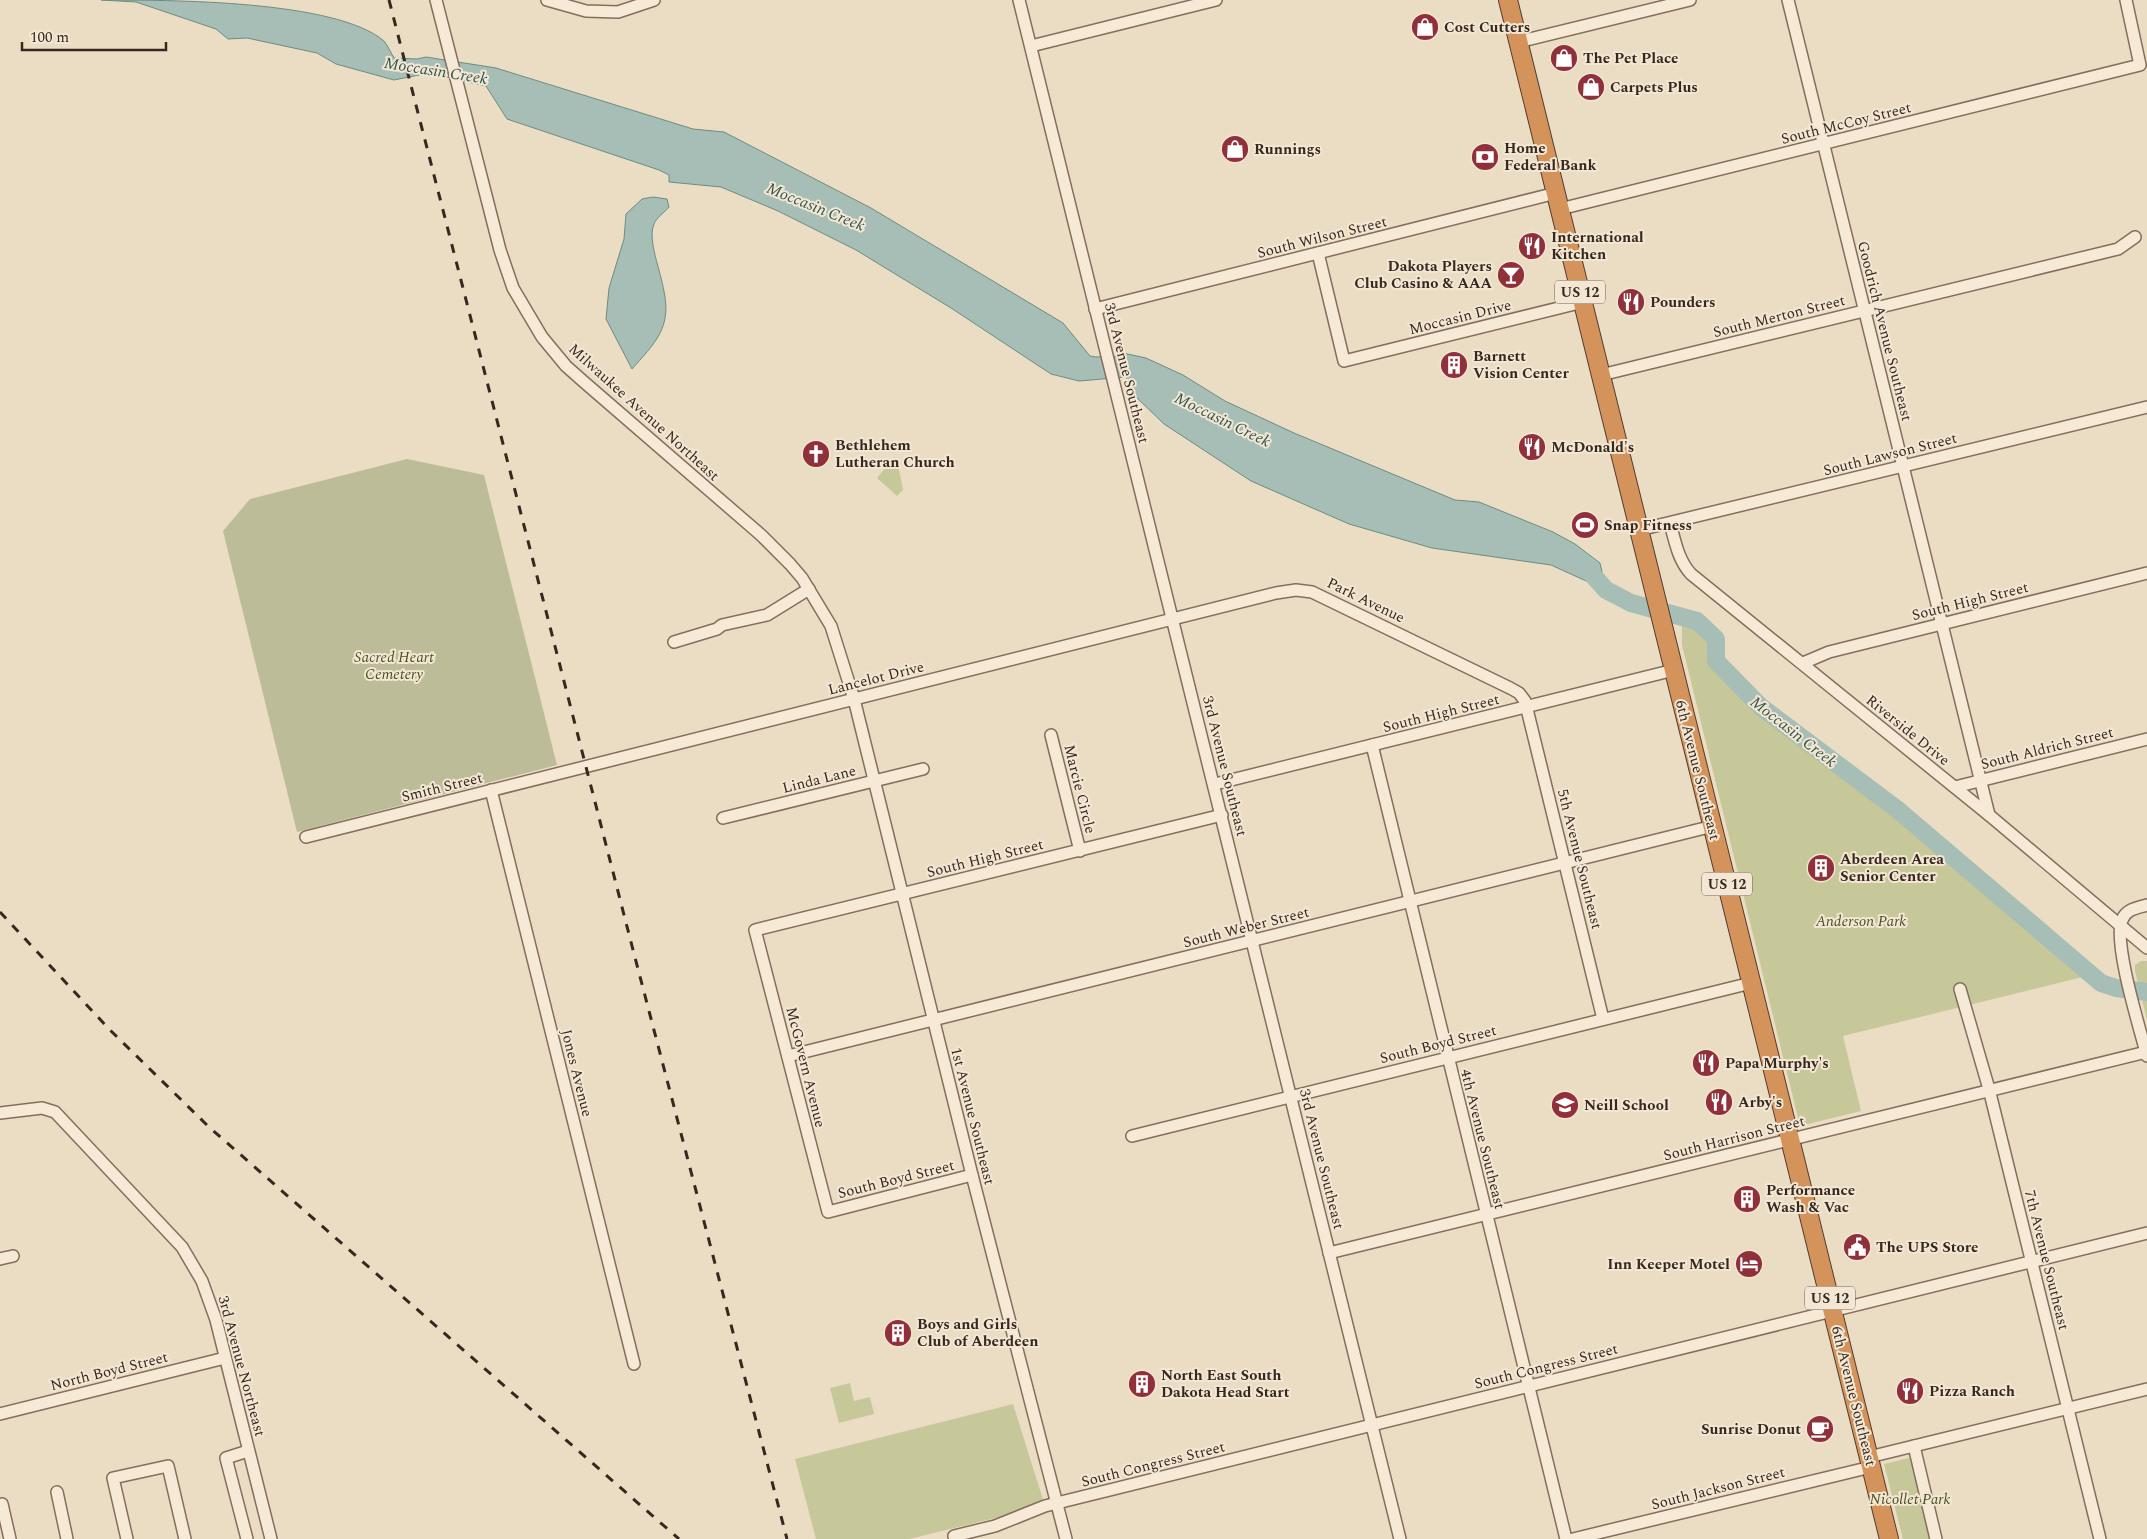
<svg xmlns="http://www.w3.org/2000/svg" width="2147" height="1539" font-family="Spectral,serif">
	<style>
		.green { fill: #c7c899 }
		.cemetery { fill: #bcbd98 }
		.water { fill: #a6beb5; stroke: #6d8c81 }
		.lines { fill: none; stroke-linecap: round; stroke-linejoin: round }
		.river { stroke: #a6beb5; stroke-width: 18 }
		.minor-casing { stroke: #846e5c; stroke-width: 14 }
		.highway-casing { stroke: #523d30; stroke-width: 20 }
		.minor { stroke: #f6ead7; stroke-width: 11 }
		.highway { stroke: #d4935b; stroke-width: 18 }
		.rail { stroke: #35281f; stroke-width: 3; stroke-dasharray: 9 9; stroke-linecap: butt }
		.labels { text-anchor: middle; stroke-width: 4; stroke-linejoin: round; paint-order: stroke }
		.shield { fill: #f3e7d3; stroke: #6e6155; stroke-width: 1 }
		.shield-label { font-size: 14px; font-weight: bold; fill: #35281f }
		.poi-label { font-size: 15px; font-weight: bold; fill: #35281f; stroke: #f3e7d3; text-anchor: start }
		.street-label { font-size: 15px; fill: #35281f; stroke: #f3e7d3 }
		.park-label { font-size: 15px; font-style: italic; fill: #4a5027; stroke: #f3e7d3 }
		.water-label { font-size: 16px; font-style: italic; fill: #2f544e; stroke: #f3e7d3 }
	</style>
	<rect width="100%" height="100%" fill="#ebdcc4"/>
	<g class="green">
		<polygon points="894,457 897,460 903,490 897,496 877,478"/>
		<polygon points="1682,617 1697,621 1716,639 1716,662 1761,707 1898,810 2091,975 1843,1036 1861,1111 1800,1126 1682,645"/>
		<polygon points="2141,961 2147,961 2147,1020 2135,971 2135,965"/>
		<polygon points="850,1383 854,1401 870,1397 874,1414 839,1423 830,1388"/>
		<polygon points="1013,1404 1045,1506 909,1539 816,1539 795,1459"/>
		<polygon points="1917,1456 1936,1539 1903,1539 1884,1464"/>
	</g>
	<polygon class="cemetery" points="407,459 484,475 557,765 297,832 223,531 250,499"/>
	<g class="water">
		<path d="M101 0C170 0 336 0 384 41 388 46 391 53 394 58L417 59 426 57 496 68 693 129 724 132 871 208 1063 323 1090 356 1096 357 1121 356 1123 353 1146 358 1183 375 1225 401 1294 433 1455 500 1479 502 1553 532 1575 544 1600 563 1606 590 1551 565 1432 548 1349 524 1251 481 1164 424 1134 395 1126 377 1079 381 1051 374 951 308 856 250 778 211 721 187 669 182V175L659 170 507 119 486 86 434 74 419 75 394 80 336 64 317 53 247 38 228 39 216 29 136 2Z"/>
		<path d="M653 197 667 199 669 207C665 212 656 218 654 224 645 245 671 289 665 318 662 338 645 354 632 369L606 319 609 288 624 239 626 214 642 199Z"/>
	</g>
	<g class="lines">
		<polyline class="river" points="1590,572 1606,590 1631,603 1697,621 1716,639 1716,661 1761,707 1898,810 2101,983 2116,988 2147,992"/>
		<defs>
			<g id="minor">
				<polyline points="436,0 500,250 513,288 542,337 566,366 584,382 761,535 790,564 802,578 831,626 854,699 972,1175 1066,1539"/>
				<polyline points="547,0 586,11 618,12 654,0"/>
				<polyline points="1019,0 1400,1539"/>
				<polyline points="1788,0 1989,815"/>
				<polyline points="1518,42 1690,0"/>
				<polyline points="1031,46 1216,0"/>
				<polyline points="1560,209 2140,65 2126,0"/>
				<polyline points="1318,253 1344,361 1583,302"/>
				<polyline points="1095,309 1556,193"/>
				<polyline points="1601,375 2118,249 2135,237"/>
				<path d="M1670 523C1675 541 1678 560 1691 574L1989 815 2147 948"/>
				<polyline points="1639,530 2147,407"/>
				<polyline points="674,642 717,629 722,625 767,615 809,589"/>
				<polyline points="1803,663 1829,652 2147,573"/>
				<polyline points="1051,735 1080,851"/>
				<polyline points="1372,745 1566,1539"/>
				<polyline points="1215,784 1674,670"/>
				<polyline points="1955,787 2147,739"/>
				<polyline points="491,790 634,1364"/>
				<polyline points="723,818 923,769"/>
				<polyline points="306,837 1276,593 1296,590 1312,592 1510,688 1519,693 1525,701 1603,1019"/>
				<path d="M2147 905C2137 908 2126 909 2122 920 2113 943 2140 1029 2147 1056"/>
				<polyline points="1960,989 1989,1089 2100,1539"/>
				<polyline points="788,1056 1713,826"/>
				<polyline points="0,1113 42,1108 55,1112 182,1247 202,1281 216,1320 271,1539"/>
				<polyline points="1132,1136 1751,983"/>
				<polyline points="972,1175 828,1212 755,930 1222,815"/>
				<polyline points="1329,1253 2146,1052"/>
				<polyline points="0,1259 13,1256"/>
				<polyline points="0,1414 225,1358"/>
				<polyline points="1914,1446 1936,1539"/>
				<polyline points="1869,1457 2147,1389"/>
				<polyline points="57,1492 67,1539"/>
				<polyline points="2,1504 10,1539"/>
				<polyline points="954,1536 995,1526 1045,1506 2147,1233"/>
				<polyline points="127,1539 113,1478 168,1466 185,1539"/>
				<polyline points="247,1539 226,1458 248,1451"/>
				<polyline points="1573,1539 1871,1467"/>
			</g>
			<polyline id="highway" points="1508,0 1889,1539"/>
		</defs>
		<use href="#minor" class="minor-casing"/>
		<use href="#highway" class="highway-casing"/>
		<use href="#minor" class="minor"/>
		<use href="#highway" class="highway"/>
		<g class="rail">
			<polyline points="389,0 632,946 787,1539"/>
			<polyline points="0,912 110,1030 209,1127 679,1539"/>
		</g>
	</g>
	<defs>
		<symbol id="shop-disc" viewBox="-11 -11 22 22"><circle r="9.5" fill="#8f303a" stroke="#f3e7d3"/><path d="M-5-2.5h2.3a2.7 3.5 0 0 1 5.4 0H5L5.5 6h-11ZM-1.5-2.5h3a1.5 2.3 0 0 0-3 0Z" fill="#fff"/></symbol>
		<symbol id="bank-disc" viewBox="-11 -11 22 22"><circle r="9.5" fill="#8f303a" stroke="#f3e7d3"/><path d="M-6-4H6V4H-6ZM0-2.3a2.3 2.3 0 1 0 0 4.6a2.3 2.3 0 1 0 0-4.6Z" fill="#fff"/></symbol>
		<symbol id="restaurant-disc" viewBox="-11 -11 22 22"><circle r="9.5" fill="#8f303a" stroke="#f3e7d3"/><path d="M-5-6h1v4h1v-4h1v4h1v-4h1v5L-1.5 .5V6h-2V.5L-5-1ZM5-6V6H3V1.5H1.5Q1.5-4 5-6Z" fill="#fff"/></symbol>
		<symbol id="bar-disc" viewBox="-11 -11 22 22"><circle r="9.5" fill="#8f303a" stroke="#f3e7d3"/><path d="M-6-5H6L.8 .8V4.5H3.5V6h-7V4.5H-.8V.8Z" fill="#fff"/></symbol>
		<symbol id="building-disc" viewBox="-11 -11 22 22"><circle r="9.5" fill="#8f303a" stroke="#f3e7d3"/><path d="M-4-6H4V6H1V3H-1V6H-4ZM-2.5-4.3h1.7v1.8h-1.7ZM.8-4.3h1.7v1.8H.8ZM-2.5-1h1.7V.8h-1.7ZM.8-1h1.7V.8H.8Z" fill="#fff"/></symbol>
		<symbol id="church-disc" viewBox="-11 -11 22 22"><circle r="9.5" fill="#8f303a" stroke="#f3e7d3"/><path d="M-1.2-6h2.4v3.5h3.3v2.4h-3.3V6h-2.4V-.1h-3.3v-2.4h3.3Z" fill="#fff"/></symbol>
		<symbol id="stadium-disc" viewBox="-11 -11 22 22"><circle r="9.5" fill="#8f303a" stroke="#f3e7d3"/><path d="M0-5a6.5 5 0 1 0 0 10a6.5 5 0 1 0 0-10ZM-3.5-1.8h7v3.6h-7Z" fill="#fff"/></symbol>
		<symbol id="school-disc" viewBox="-11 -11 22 22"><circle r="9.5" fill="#8f303a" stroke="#f3e7d3"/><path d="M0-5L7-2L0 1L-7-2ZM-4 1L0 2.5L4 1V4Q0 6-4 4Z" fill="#fff"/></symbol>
		<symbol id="civic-disc" viewBox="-11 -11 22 22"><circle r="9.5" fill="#8f303a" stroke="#f3e7d3"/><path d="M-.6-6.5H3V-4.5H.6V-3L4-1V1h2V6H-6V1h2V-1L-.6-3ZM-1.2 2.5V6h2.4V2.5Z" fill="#fff"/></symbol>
		<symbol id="hotel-disc" viewBox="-11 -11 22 22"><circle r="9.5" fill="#8f303a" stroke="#f3e7d3"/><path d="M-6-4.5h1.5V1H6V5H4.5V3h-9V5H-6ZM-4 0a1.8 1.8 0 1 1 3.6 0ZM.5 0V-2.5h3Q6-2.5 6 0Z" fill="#fff"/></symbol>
		<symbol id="cafe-disc" viewBox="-11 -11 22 22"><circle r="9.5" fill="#8f303a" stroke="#f3e7d3"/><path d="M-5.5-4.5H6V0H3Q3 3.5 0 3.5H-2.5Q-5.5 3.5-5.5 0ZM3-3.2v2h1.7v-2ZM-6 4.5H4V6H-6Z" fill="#fff"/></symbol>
	</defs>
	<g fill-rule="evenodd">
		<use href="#shop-disc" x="1409" y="11" width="32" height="32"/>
		<use href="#shop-disc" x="1548" y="42" width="32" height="32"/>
		<use href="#shop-disc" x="1575" y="71" width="32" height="32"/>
		<use href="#shop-disc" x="1219" y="133" width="32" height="32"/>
		<use href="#bank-disc" x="1469" y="141" width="32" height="32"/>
		<use href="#restaurant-disc" x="1516" y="230" width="32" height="32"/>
		<use href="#bar-disc" x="1495" y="259" width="32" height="32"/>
		<use href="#restaurant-disc" x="1615" y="286" width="32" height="32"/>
		<use href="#building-disc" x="1438" y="349" width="32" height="32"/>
		<use href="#restaurant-disc" x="1516" y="431" width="32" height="32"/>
		<use href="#church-disc" x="800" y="438" width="32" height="32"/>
		<use href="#stadium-disc" x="1569" y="509" width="32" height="32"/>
		<use href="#building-disc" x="1805" y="852" width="32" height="32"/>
		<use href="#restaurant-disc" x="1690" y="1047" width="32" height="32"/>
		<use href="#restaurant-disc" x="1703" y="1086" width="32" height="32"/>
		<use href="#school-disc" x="1549" y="1089" width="32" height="32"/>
		<use href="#building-disc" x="1731" y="1183" width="32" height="32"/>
		<use href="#civic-disc" x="1841" y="1231" width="32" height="32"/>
		<use href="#hotel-disc" x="1733" y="1248" width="32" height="32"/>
		<use href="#building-disc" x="882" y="1317" width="32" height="32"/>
		<use href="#building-disc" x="1126" y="1368" width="32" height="32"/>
		<use href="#restaurant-disc" x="1894" y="1375" width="32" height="32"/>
		<use href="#cafe-disc" x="1804" y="1413" width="32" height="32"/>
	</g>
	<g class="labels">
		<g class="shield">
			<rect x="1555" y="280.5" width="50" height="23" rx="4"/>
			<rect x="1702" y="872.5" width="50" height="23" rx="4"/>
			<rect x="1805" y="1286.5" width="50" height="23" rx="4"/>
		</g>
		<g class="shield-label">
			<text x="1580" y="297">US 12</text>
			<text x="1727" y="889">US 12</text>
			<text x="1830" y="1303">US 12</text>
		</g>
		<g class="poi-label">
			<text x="1444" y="32">Cost Cutters</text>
			<text x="1583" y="63">The Pet Place</text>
			<text x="1610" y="92">Carpets Plus</text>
			<text x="1504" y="153">Home<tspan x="1504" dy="17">Federal Bank</tspan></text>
			<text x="1254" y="154">Runnings</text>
			<text x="1551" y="242">International<tspan x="1551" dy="17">Kitchen</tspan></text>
			<text x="1492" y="271" text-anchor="end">Dakota Players<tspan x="1492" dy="17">Club Casino &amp; AAA</tspan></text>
			<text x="1650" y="307">Pounders</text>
			<text x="1473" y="361">Barnett<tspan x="1473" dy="17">Vision Center</tspan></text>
			<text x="835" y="450">Bethlehem<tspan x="835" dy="17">Lutheran Church</tspan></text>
			<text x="1551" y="452">McDonald's</text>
			<text x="1604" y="530">Snap Fitness</text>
			<text x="1840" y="864">Aberdeen Area<tspan x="1840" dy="17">Senior Center</tspan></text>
			<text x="1725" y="1068">Papa Murphy's</text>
			<text x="1738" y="1107">Arby's</text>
			<text x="1584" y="1110">Neill School</text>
			<text x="1766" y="1195">Performance<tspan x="1766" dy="17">Wash &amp; Vac</tspan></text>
			<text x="1876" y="1252">The UPS Store</text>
			<text x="1730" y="1269" text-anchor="end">Inn Keeper Motel</text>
			<text x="917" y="1329">Boys and Girls<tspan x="917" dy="17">Club of Aberdeen</tspan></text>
			<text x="1161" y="1380">North East South<tspan x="1161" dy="17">Dakota Head Start</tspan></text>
			<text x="1929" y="1396">Pizza Ranch</text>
			<text x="1801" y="1434" text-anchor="end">Sunrise Donut</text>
		</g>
		<g class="street-label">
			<text transform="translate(1846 123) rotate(-14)" y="5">South McCoy Street</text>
			<text transform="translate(1322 237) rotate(-14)" y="5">South Wilson Street</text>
			<text transform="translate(1779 316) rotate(-14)" y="5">South Merton Street</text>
			<text transform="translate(1460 317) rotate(-14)" y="5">Moccasin Drive</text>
			<text transform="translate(1885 331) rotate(76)" y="5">Goodrich Avenue Southeast</text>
			<text transform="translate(1127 373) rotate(76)" y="5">3rd Avenue Southeast</text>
			<text transform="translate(644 412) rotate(42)" y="5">Milwaukee Avenue Northeast</text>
			<text transform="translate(1890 454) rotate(-14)" y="5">South Lawson Street</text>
			<text transform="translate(1366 600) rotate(26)" y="5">Park Avenue</text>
			<text transform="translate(1970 601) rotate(-14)" y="5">South High Street</text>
			<text transform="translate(876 678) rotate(-14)" y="5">Lancelot Drive</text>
			<text transform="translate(1441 713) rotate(-14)" y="5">South High Street</text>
			<text transform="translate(1908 730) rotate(39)" y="5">Riverside Drive</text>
			<text transform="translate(2047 748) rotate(-14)" y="5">South Aldrich Street</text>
			<text transform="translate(1225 766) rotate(76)" y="5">3rd Avenue Southeast</text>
			<text transform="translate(1698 770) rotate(76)" y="5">6th Avenue Southeast</text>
			<text transform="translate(819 779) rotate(-14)" y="5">Linda Lane</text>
			<text transform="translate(442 787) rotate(-14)" y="5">Smith Street</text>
			<text transform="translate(1080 789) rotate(76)" y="5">Marcie Circle</text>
			<text transform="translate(985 858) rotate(-14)" y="5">South High Street</text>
			<text transform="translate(1580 859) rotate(76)" y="5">5th Avenue Southeast</text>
			<text transform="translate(1246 927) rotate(-14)" y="5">South Weber Street</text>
			<text transform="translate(1438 1044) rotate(-14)" y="5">South Boyd Street</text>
			<text transform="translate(806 1067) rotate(76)" y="5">McGovern Avenue</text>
			<text transform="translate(577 1073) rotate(76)" y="5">Jones Avenue</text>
			<text transform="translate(973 1116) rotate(76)" y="5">1st Avenue Southeast</text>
			<text transform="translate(1734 1138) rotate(-14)" y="5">South Harrison Street</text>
			<text transform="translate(1483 1139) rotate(76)" y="5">4th Avenue Southeast</text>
			<text transform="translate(1322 1159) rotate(76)" y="5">3rd Avenue Southeast</text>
			<text transform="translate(896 1179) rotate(-14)" y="5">South Boyd Street</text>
			<text transform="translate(2047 1260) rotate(76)" y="5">7th Avenue Southeast</text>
			<text transform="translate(242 1366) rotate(75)" y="5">3rd Avenue Northeast</text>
			<text transform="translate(1546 1366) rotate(-14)" y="5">South Congress Street</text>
			<text transform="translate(109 1371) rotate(-14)" y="5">North Boyd Street</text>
			<text transform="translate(1854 1396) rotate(76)" y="5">6th Avenue Southeast</text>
			<text transform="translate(1153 1464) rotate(-14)" y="5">South Congress Street</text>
			<text transform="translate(1718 1488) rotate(-14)" y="5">South Jackson Street</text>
		</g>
		<g class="park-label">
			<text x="394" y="662">Sacred Heart<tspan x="394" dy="17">Cemetery</tspan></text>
			<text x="1861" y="926">Anderson Park</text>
			<text x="1910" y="1504">Nicollet Park</text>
		</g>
		<g class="water-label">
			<text transform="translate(436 70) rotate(9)" y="6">Moccasin Creek</text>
			<text transform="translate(816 206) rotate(22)" y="6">Moccasin Creek</text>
			<text transform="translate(1223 419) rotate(26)" y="6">Moccasin Creek</text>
			<text transform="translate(1794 731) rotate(38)" y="6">Moccasin Creek</text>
		</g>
	</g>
	<path d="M22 42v8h144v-8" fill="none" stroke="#35281f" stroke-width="2.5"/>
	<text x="30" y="42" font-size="15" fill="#35281f" stroke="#f3e7d3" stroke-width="4" paint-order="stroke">100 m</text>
</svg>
